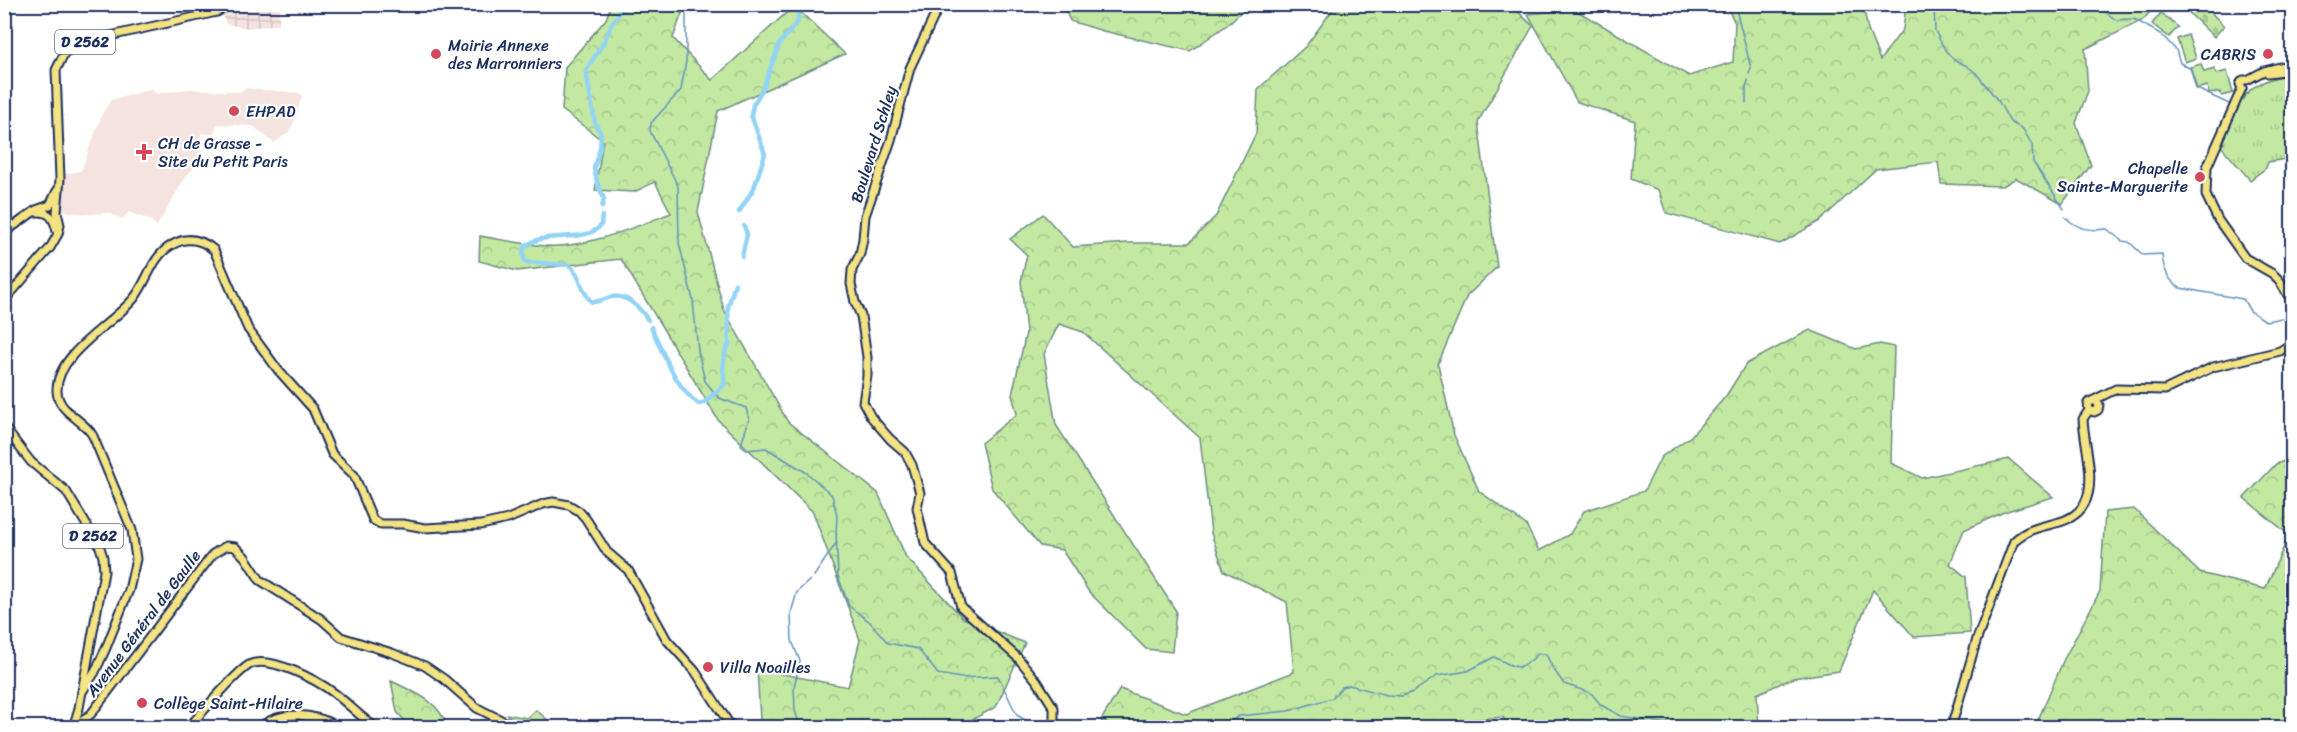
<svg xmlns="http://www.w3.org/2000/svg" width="2297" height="732" font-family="Sriracha,sans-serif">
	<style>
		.built { fill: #f4e3de }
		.industrial { fill: url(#industrial-grid) }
		.grass { fill: url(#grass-tufts); stroke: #6e8c80; stroke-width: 1.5 }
		.forest { fill: url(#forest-crowns); stroke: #6e8c80; stroke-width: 1.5 }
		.cemetery { fill: url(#cemetery-stones); stroke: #6e8c80; stroke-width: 1.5 }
		.garden { fill: #c2e8a2; stroke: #6e8c80; stroke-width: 1.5 }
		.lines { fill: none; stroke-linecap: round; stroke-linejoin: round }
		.stream { stroke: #6391b9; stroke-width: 1.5 }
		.canal { stroke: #93d3f5; stroke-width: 4.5 }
		.major-casing { stroke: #1b2f5e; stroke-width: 11 }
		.major { stroke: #f4e382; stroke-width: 7 }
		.poi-dot { fill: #d1495b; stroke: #fff; stroke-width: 2 }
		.labels { text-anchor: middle; stroke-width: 4.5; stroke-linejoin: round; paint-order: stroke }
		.shield { fill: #fff; stroke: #5f6d8e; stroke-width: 1.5 }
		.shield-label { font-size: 15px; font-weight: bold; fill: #1b2f5e }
		.poi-label { font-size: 16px; fill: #1b2f5e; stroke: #fff; text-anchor: start }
		.street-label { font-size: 16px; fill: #1b2f5e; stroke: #fff }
	</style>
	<defs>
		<pattern id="industrial-grid" width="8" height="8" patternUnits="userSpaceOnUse" patternTransform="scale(1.5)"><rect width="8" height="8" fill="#f4e3de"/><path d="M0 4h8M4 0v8" fill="none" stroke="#d1c3c1"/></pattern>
		<pattern id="grass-tufts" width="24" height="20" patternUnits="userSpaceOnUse" patternTransform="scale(1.5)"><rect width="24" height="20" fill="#c2e8a2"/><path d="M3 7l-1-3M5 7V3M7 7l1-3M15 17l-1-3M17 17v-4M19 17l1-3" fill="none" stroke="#a6c78e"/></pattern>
		<pattern id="forest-crowns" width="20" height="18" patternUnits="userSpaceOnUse" patternTransform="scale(1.5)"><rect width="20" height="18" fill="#c2e8a2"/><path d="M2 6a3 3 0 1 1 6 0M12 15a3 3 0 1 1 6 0" fill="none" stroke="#a6c78e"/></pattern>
		<pattern id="cemetery-stones" width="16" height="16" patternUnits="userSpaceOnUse" patternTransform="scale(1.5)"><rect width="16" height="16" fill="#c2e8a2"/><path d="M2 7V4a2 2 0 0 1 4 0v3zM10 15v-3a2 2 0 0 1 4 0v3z" fill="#a6c78e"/></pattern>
	</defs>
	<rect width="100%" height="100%" fill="#fff"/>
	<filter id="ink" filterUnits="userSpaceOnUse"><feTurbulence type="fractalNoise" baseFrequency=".0167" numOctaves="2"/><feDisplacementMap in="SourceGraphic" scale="12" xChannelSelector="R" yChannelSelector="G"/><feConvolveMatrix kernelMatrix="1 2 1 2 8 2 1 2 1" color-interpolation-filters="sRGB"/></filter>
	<g filter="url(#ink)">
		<polygon class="built" points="245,88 299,93 302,96 294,122 288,133 274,143 253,126 217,124 214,134 201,133 200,161 186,176 157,226 152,221 129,212 122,219 109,213 87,214 64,211 64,208 60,206 65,174 81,171 103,112 111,100 152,89 156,94 189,89 239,92"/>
		<g class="industrial">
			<polygon points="192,5 223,5 219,9 195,14"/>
			<polygon points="247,5 280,5 279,24 248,28 226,24 222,13"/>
		</g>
		<path class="grass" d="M2292 75V158L2268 162 2266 168 2250 180 2220 145C2240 104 2241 80 2292 75Z"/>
		<g class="forest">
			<path d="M611 5H685L673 38 712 80 794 6 845 54 718 111 698 212 724 310 788 422 878 493 906 557 963 618 1025 643 996 707 958 727 769 728 760 720 757 669 848 687 860 640 813 512 718 420 621 259 517 271 479 261 480 236C501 240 523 244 545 246 584 249 635 227 671 213L655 182 634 192 595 190 603 141 562 110 565 67 606 19Z"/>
			<polygon points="1063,5 1248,5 1227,25 1190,51 1103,31 1070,21"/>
			<polygon points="1336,5 1511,5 1533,26 1478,122 1497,267 1467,296 1438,364 1454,435 1479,491 1526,525 1539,551 1570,534 1584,511 1644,491 1661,457 1691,436 1726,396 1746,364 1810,330 1856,349 1880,344 1894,347 1891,463 1922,478 2009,459 2053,497 2004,512 1964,530 1950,564 1966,577 1970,633 1914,637 1873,590 1839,671 1793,678 1757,694 1759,727 1577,728 1566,721 1562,727 1507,728 1503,717 1435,723 1366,726 1364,728 1104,727 1101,720 1120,689 1186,714 1294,672 1287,602 1224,571 1211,533 1200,438 1083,332 1059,324 1044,354 1056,425 1176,611 1172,652 1146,649 1089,592 1062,550 1040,546 992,489 981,443 1017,414 1012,395 1026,333 1021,281 1027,255 1010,239 1043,214 1073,247 1128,243 1189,243 1216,216 1256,133 1258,89 1306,46"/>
			<polygon points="1726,5 1863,5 1868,30 1880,60 1903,29 1906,5 2156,5 2143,20 2085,49 2088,91 2076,123 2091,165 2062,204 2016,178 2003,186 1941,184 1938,162 1876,169 1820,221 1780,244 1666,213 1658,190 1631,179 1635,121 1577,102 1528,14 1574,9 1689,76 1733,62 1735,23"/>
			<polygon points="2292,458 2292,727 2035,727 2064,659 2100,591 2105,512 2134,509 2200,573 2265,589 2289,535 2244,498 2276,464"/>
			<path d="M391 681C414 692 440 701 447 727H410L397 712Z"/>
			<polygon points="536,710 556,727 522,727 506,714 527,718"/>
		</g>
		<polygon class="cemetery" points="2185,5 2208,5 2206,7 2224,26 2214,37 2190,14"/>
		<g class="garden">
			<polygon points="2161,13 2178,27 2169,37 2152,24"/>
			<polygon points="2188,35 2196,58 2185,62 2177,39"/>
			<polygon points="2201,64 2204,72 2215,69 2216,74 2227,71 2233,93 2222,96 2220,92 2209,94 2207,86 2196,89 2190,67"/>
		</g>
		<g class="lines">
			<g class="stream">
				<polyline points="691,4 686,13 686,61 681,90 651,123 650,131 678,186 679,243 693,300 698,351 705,381 719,398 746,408 749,419 741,445 747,450 766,448 807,473 832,495 837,516 836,533 838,576 849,606 870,622 888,643 918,649 938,674 961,678 998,676 1017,715 1037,728"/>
				<polyline points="1737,4 1737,13 1751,68 1749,74"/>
				<polyline points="1934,4 1935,31 1945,50 1953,59 1967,66 1976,73 1999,102 2010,122 2023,129 2032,145 2033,162 2064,209"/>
				<polyline points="2095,4 2116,20 2134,19 2162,35 2176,50 2180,63 2191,69 2197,89 2229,104"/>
				<polyline points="1746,103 1746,88 1748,80"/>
				<path d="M2065 217C2079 230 2089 231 2107 229L2122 241 2129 242 2143 255 2162 254C2163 268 2168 281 2180 288L2243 299 2250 311 2266 321 2282 318 2292 327"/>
				<polyline points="814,576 837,542"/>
				<polyline points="801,728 795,711 794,687 800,661 792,641 791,613 797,592 810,580"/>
				<polyline points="1087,728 1106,722 1116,728"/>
				<path d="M1220 728 1239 716 1288 711 1332 698 1342 687 1349 685 1387 695 1402 696 1413 692 1437 676 1468 671 1494 657C1517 668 1518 673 1538 654H1546L1552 667 1564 684 1591 693 1601 705 1621 716 1668 724 1673 728"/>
			</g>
			<g class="canal">
				<polyline points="602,207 604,199 597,182 594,168 600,148 601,134 595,123 586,71 606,38 611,25 626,4"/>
				<polyline points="739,212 754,188 765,154 751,115 753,105 763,88 780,43 798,21 799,4"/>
				<path d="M602 216 601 225C585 246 538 227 523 250L524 259 526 262 569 265C582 275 580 292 592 302 599 302 604 299 611 297 627 294 640 308 648 320"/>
				<polyline points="742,256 747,234 744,226"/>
				<path d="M651 327C662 350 677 391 699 404L705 402 725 384 723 370 725 353 729 344 728 307 735 284"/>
			</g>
			<defs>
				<g id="major">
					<polyline points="940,4 910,68 891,140 865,216 863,239 860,254 852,270 851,284 855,302 861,316 867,357 867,376 863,402 871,417 890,439 905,452 912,465 920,493 917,508 925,543 952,573 961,607 1018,658 1037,681 1054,708 1054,721 1052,728"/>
					<polyline points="2268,73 2292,70"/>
					<polyline points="2242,88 2207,167 2206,195 2218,220 2245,258 2273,274 2279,280 2292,302"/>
					<polyline points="2242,88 2240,84 2243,80 2247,80 2264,71 2292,64"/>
					<path d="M36 212C50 211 54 218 57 232"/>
					<polyline points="4,233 36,210 50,205 57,191"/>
					<polyline points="4,301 50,248 58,234 60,225 57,212 60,179 56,70 64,54 73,47 83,42 217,12 230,4"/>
					<polyline points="2089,410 2094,412 2098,410 2099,405 2096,401"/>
					<polyline points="4,427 31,462 66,491 100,547 103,557 104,572 79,708 73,728"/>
					<path d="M82 692 95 672 106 648 129 590 136 559 132 530 93 436C84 419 58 413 57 391 56 353 114 324 135 297 148 280 152 256 172 245 187 236 201 239 214 250L248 329 278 370 313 409 332 454 354 475 373 520 380 524H403L425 528 481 525 508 519 543 504 553 502 569 505 579 511 586 519 607 552 628 570 667 640 695 671 732 728"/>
					<polyline points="81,722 91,714 213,554 226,546 235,547 245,557 260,580 321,619 341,637 392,653 425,666 444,679 477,708 517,728"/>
					<path d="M188 728C203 712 233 675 249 665 269 654 318 681 334 693 349 704 361 718 377 728"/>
					<path d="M259 728C282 708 316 714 341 728"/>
					<path d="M1951 728 1977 639 2014 541C2027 529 2040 527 2056 523 2108 511 2085 457 2083 419L2089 410 2088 403 2116 389 2165 390 2213 367 2280 351 2292 343"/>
				</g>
			</defs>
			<use href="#major" class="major-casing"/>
			<use href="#major" class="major"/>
		</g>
	</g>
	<g class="poi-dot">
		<circle cx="436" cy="54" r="6"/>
		<circle cx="2268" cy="54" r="6"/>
		<circle cx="234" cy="111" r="6"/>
		<path d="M141 143h6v6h6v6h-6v6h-6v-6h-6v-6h6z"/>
		<circle cx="2200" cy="177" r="6"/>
		<circle cx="708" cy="667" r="6"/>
		<circle cx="142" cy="703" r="6"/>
	</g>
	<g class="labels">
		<g class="shield">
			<rect x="55" y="30" width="60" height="24" rx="4.5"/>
			<rect x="63" y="524" width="60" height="24" rx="4.5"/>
		</g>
		<g class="shield-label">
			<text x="85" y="47">D 2562</text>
			<text x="93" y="541">D 2562</text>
		</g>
		<g class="poi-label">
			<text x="448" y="51">Mairie Annexe<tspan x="448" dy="18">des Marronniers</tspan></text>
			<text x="2256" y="60" text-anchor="end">CABRIS</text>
			<text x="246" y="117">EHPAD</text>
			<text x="158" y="149">CH de Grasse -<tspan x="158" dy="18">Site du Petit Paris</tspan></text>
			<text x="2188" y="174" text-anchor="end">Chapelle<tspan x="2188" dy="18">Sainte-Marguerite</tspan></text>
			<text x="720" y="673">Villa Noailles</text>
			<text x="154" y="709">Collège Saint-Hilaire</text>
		</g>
		<g class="street-label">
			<text transform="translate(873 144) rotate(-73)" y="6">Boulevard Schley</text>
			<text transform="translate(143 623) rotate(-53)" y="6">Avenue Général de Gaulle</text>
		</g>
	</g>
	<rect width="2297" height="732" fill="none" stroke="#fff" stroke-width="24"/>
	<rect x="12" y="12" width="2273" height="708" fill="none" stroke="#1b2f5e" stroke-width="2" filter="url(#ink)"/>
</svg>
